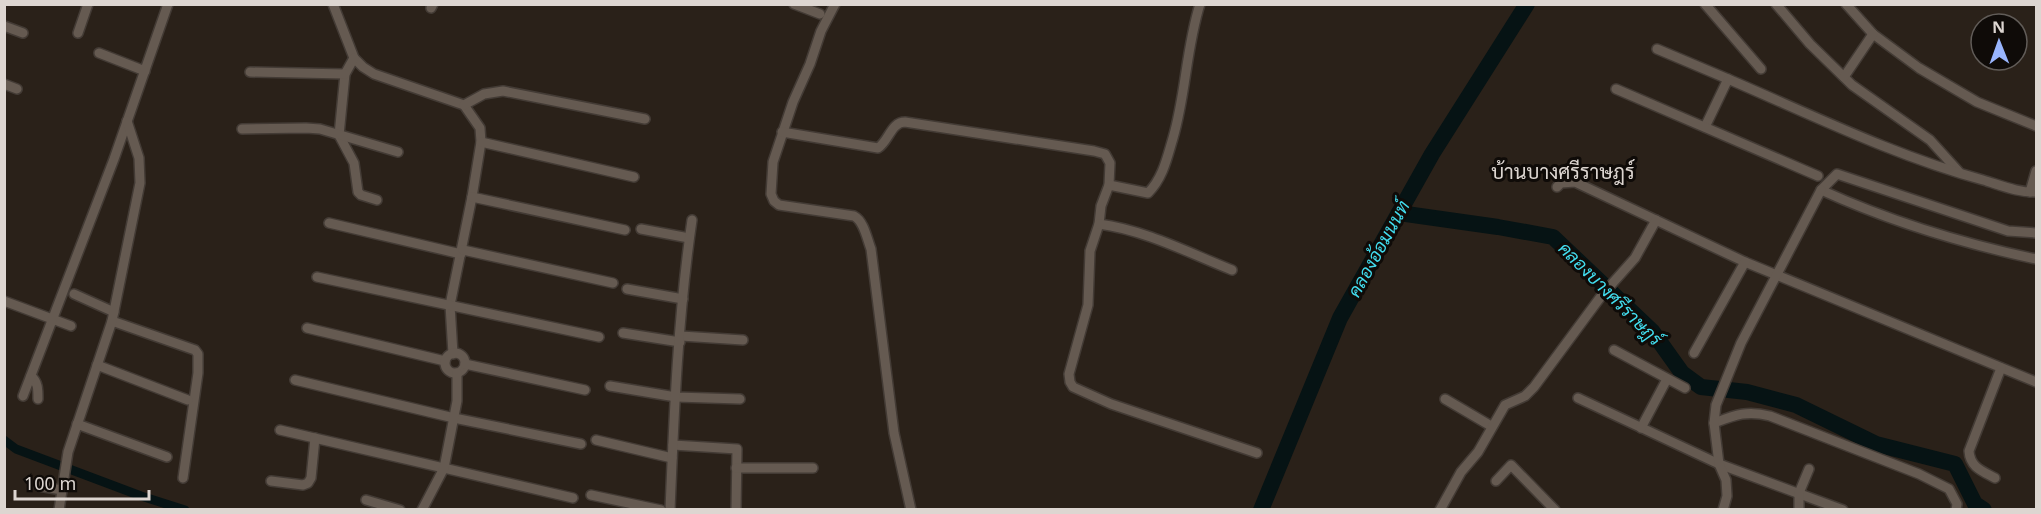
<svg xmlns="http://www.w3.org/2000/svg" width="2041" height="514" font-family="'Noto Sans',Sarabun,sans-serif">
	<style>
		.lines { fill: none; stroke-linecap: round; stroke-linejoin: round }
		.canal { stroke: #061314; stroke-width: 9 }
		.river { stroke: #061314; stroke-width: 16 }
		.street-casing { stroke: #433b35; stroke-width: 12 }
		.street { stroke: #655a51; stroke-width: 9 }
		.labels { text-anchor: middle; stroke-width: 6; stroke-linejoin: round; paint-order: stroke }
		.water-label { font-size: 18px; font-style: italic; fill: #42ddef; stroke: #0f0b08 }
		.quarter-label { font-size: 20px; fill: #ddd6d1; stroke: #0f0b08 }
	</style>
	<rect width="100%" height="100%" fill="#2a2119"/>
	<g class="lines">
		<polyline class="canal" points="4,440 16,449 141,496 185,510"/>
		<g class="river">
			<polyline points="1399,213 1498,227 1553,237 1652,331 1682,373 1701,387 1747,392 1796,405 1876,444 1955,464 1975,504 1984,510"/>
			<polyline points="1261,510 1340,318 1432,154 1527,4"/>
		</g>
		<defs>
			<g id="street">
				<polyline points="333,4 354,58 363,67 374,74 464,105 480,128 481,142 472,197 450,305 453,354"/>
				<polyline points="794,4 820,14"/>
				<path d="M835 4 821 31 810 64 793 102 773 162 771 194 774 201 779 205 854 216C864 221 867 239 871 249L894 433 911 510"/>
				<polyline points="1705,4 1761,69"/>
				<polyline points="1776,4 1810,44 1852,85 1930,140 1959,172"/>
				<polyline points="1846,4 1873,34 1919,68 1977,102 2036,126"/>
				<polyline points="431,8 433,4"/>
				<polyline points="4,26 23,33"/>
				<polyline points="78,33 88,4"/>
				<polyline points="1657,49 1728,79 1705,127"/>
				<polyline points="99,53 145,71"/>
				<polyline points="354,58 345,74 339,135 354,163 358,192 361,195 377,200"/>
				<polyline points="250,72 345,74"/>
				<polyline points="1844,77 1873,34"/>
				<path d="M1728 79C1812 115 1895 156 1983 180 2000 185 2019 193 2036 192"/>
				<polyline points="4,84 17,89"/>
				<polyline points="1616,89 1818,176"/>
				<polyline points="464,105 484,94 503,91 645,119"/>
				<polyline points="242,129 306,128 320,129 398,152"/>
				<path d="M782 132 878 148C889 141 891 122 905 122L1094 151 1105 154 1110 163 1109 185 1101 206 1099 224 1090 251 1088 305 1069 374 1070 382 1073 387 1111 404 1257 453"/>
				<polyline points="481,142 634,177"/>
				<path d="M1109 185 1148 193C1163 178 1167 158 1173 138 1186 94 1186 48 1200 4"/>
				<polyline points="1557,187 1561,183 1575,182 1745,262 2036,382"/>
				<polyline points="2030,192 2036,171"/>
				<polyline points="472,197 625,230"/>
				<polyline points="329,223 461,254"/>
				<path d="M1099 224C1145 230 1189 253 1232 270"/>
				<polyline points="641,229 689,238"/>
				<path d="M2036 233 2008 231 1837 174 1821 190C1887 220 1965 244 2036 259"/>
				<polyline points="463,250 613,283"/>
				<polyline points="317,277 599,337"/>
				<polyline points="627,289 683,299"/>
				<polyline points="74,294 114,312"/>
				<polyline points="4,301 71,326"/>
				<polyline points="112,321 195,350 198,354 198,373 183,478"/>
				<polyline points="307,328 445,361"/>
				<polyline points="623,333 680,342"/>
				<polyline points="681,336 743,340"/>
				<polyline points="1614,350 1685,388"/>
				<polyline points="1694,353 1745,262"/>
				<circle cx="455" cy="363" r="10"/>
				<polyline points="465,364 585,390"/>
				<polyline points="97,365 188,400"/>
				<path d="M31 376C38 382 38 389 38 399"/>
				<polyline points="295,380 454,418 581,444"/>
				<polyline points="610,386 676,397 740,399"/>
				<polyline points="23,396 114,159 168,4"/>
				<polyline points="1578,398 1719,464 1843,510"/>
				<polyline points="1445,399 1491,426"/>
				<path d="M1714 423C1735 415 1747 410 1770 416L1919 474 1949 489 1957 504 1956 510"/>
				<polyline points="77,424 167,457"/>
				<polyline points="1641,428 1667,379"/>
				<polyline points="280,430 573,498"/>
				<polyline points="596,440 672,458"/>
				<polyline points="673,445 737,449 736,510"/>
				<polyline points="736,468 813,468"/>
				<path d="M1995 478C1982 471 1970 467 1969 451L2001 368"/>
				<polyline points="271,481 303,485 308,483 311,478 315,438"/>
				<polyline points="1496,481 1511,465 1555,510"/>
				<polyline points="39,486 62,490"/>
				<polyline points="591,495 661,510"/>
				<polyline points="366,500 400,510"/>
				<polyline points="59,510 68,452 112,321 140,183 139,158 127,121"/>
				<polyline points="422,510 444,468 457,401 457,373"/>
				<path d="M670 510C674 413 678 315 692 220"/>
				<polyline points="1440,510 1461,472 1478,452 1505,405 1525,396 1534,387 1602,295 1635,258 1656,220"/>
				<polyline points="1723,510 1727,496 1726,480 1719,464 1714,423 1716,405 1741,343 1821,190"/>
				<polyline points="1799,510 1799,493 1809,469"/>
			</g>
		</defs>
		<use href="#street" class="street-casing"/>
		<use href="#street" class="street"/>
	</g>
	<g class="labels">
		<g class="water-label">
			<text transform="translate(1379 249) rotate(-61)" y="6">คลองอ้อมนนท์</text>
			<text transform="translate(1610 294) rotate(45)" y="6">คลองบางศรีราษฎร์</text>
		</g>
		<g class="quarter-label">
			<text x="1563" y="179">บ้านบางศรีราษฎร์</text>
		</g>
	</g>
	<rect width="2041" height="514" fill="none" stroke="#ddd6d1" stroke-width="12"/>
	<g transform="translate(1999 42) rotate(359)"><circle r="28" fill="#0f0b08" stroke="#615c58" stroke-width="1.5"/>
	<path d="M0-4.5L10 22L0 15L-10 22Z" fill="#99b5fd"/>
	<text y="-9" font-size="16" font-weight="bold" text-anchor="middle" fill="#ddd6d1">N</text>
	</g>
	<path d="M15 490v9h134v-9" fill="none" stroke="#ddd6d1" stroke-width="3"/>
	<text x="24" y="490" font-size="18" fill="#ddd6d1" stroke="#0f0b08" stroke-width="4.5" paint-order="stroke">100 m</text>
</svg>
